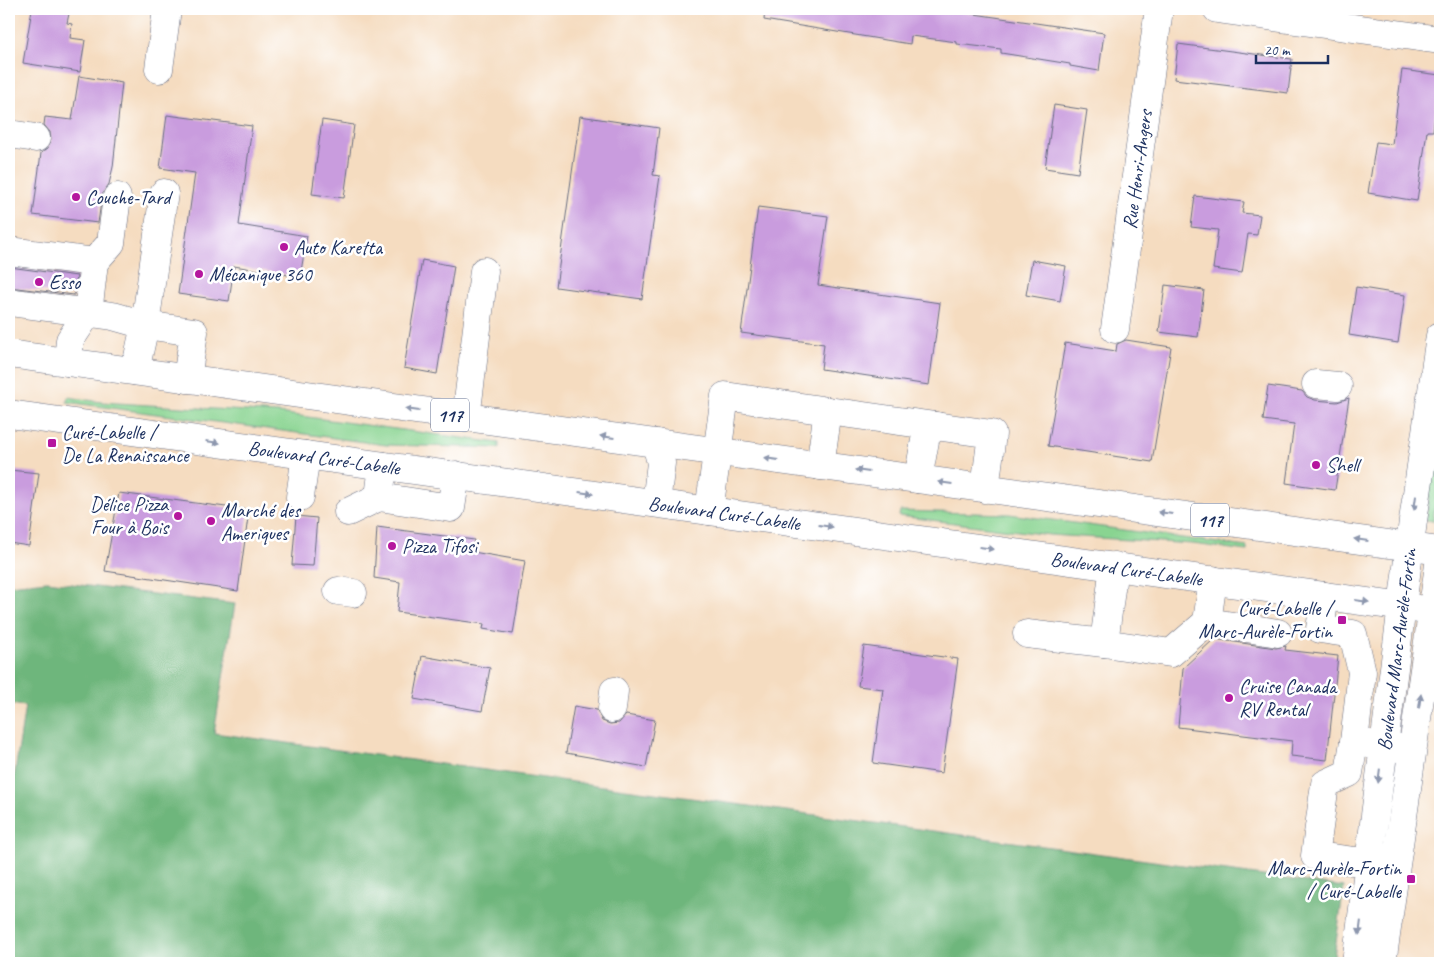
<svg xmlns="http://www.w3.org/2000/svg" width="1449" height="972" font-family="Caveat,sans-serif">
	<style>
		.green { fill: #89d491; stroke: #528278 }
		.forest { fill: #6eb67b; stroke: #44726c }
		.building { fill: #c99cde }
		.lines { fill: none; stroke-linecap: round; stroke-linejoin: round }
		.minor-casing { stroke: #676c80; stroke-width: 29 }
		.major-casing { stroke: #676c80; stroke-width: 29 }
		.minor { stroke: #fff; stroke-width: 28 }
		.major { stroke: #fff; stroke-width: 28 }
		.oneway { fill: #8d97ae }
		.poi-dot { fill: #b5179e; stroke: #fff; stroke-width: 2 }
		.labels { text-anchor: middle; stroke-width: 5; stroke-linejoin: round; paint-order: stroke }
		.shield { fill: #fff; stroke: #5f6d8e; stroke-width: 1 }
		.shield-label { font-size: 19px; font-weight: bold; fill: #1b2f5e }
		.street-label { font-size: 20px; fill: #1b2f5e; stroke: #fff }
		.poi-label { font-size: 20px; fill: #1b2f5e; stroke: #fff; text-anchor: start }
	</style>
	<rect width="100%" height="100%" fill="#fff"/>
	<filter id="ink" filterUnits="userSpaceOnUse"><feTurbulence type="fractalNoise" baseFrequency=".02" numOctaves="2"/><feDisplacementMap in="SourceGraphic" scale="10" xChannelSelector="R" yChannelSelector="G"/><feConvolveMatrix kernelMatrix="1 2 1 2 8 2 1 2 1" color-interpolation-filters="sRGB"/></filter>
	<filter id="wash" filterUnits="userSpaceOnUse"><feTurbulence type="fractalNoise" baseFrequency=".0096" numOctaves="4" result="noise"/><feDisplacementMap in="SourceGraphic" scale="20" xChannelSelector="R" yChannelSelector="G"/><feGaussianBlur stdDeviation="1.12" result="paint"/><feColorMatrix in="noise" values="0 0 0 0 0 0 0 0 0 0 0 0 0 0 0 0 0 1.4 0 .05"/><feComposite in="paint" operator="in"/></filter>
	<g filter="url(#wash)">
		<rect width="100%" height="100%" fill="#f5dcc0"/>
		<g class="green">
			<polygon points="68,397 101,402 278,413 499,443 499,448 386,445 67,402"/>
			<polygon points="1440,413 1440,472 1433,521 1426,520"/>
			<polygon points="900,511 1009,514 1247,547 1247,551 1193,544 1050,535 899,516"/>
		</g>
		<polygon class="forest" points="47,581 235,604 214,733 1344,887 1333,963 9,963 9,812 25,706 9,704 9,585"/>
		<g id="blocks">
			<g class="building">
				<polygon points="32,9 70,9 67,23 72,24 70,38 85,40 80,72 23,63"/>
				<polygon points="765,9 940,9 1104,33 1099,71 1070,66 1070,64 1001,53 1001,49 957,44 957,42 911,36 910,44 764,20"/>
				<polygon points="1178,44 1292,59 1288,93 1174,79"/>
				<polygon points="1402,70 1440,75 1433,131 1427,131 1417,201 1368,193 1376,142 1392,144"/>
				<polygon points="79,76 122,83 113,167 109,184 102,195 98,223 33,215 41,153 48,148 51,140 50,132 44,125 45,117 72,120"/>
				<polygon points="1054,105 1087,110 1078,173 1045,168"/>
				<polygon points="167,115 252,126 239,225 307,236 300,277 234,266 229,301 178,294 195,173 160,168"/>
				<polygon points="580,116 659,128 653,175 660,176 642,299 556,287"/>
				<polygon points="322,120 354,125 344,198 312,194"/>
				<polygon points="1195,196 1244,202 1242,213 1260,215 1257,235 1248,234 1242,273 1213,269 1218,230 1191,227"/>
				<polygon points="758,207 828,216 818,285 940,303 929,385 821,369 824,344 741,333"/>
				<polygon points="422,260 454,266 437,374 404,368"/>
				<polygon points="1032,260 1066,266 1060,301 1026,295"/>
				<polygon points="9,267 77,276 74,295 9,287"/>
				<polygon points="1165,285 1204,290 1198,337 1159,332"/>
				<polygon points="1356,287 1405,295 1398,343 1349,335"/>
				<polygon points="1126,340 1171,347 1152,462 1048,446 1065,343 1116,351 1117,344"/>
				<polygon points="1268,386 1302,391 1307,397 1315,400 1337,402 1349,398 1335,490 1286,483 1294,424 1263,420"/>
				<polygon points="9,470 39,473 29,546 9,543"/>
				<polygon points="119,493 249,510 238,591 105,571"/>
				<polygon points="296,516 317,518 313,566 292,565"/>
				<polygon points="377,527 474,540 473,552 525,561 513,634 483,629 484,624 397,612 400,582 374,578"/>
				<polygon points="1214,639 1276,648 1286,646 1285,650 1338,656 1327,760 1291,756 1292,741 1178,727 1183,668"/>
				<polygon points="864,646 958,659 942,773 873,763 883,689 858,686"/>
				<polygon points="422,656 490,668 482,711 414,699"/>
				<polygon points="574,706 597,710 602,721 610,724 619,723 626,715 655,720 646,767 566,753"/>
			</g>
		</g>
	</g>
	<g filter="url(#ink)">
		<use href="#blocks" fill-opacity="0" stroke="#676c80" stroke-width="1"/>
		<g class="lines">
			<defs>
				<g id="minor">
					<polyline points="1217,9 1440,40"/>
					<polyline points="159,69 167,9"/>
					<polyline points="9,134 36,138"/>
					<polyline points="9,251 94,262 88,313 70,340 68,362"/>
					<polyline points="94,262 111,243 117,197"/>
					<polyline points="9,302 113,316 145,325 194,332 187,379"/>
					<path id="s1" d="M1115 329 1159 9"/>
					<polyline points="135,371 145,325 164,193"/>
					<polyline points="1316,384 1338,386"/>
					<polyline points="466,418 484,271"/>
					<polyline points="656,443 661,463 656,503"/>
					<polyline points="383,466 379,497 451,508 456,475"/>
					<polyline points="820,466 828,411 992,434 985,489"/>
					<polyline points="918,479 926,435 936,426"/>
					<polyline points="300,497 306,455"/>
					<polyline points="709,511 725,396 828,411"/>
					<polyline points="348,512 379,497"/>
					<polyline points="1114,566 1104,643 1171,653 1207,622 1213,580"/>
					<polyline points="338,591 353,593"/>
					<polyline points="1325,596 1320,629 1353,634 1362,672 1354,742 1399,748"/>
					<polyline points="1207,622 1278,633"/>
					<polyline points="1027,634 1104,643"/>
					<polyline points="612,709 614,691"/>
					<polyline points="1354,742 1349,773 1325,784 1315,856 1353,861 1386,860"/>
					<path id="s2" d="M1356 963 1413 521 1440 336"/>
					<polyline points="1382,963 1440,558"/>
				</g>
				<g id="major">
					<polyline points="9,354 1440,551"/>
					<path id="s3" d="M9 414 1440 612"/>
				</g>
			</defs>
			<use href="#minor" class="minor-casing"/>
			<use href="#major" class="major-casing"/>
			<use href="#minor" class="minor"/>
			<use href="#major" class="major"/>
		</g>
		<defs><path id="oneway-solid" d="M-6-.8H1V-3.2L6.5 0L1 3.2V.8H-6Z" transform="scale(1.25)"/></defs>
		<g class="oneway">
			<use href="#oneway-solid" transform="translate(412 410) rotate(-172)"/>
			<use href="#oneway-solid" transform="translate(607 437) rotate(-172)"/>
			<use href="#oneway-solid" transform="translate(213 442) rotate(8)"/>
			<use href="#oneway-solid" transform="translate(771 459) rotate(-172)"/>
			<use href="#oneway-solid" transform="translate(862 471) rotate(-172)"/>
			<use href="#oneway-solid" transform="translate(945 483) rotate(-172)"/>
			<use href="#oneway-solid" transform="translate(586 493) rotate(8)"/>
			<use href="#oneway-solid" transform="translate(1415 503) rotate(98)"/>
			<use href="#oneway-solid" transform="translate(1165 513) rotate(-172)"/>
			<use href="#oneway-solid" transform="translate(826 526) rotate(8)"/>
			<use href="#oneway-solid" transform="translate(1361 540) rotate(-172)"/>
			<use href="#oneway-solid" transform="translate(987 548) rotate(8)"/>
			<use href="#oneway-solid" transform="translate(1362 601) rotate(8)"/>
			<use href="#oneway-solid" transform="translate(1420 701) rotate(-82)"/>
			<use href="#oneway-solid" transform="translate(1379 776) rotate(97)"/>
			<use href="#oneway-solid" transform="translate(1360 928) rotate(97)"/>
		</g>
	</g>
	<g class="poi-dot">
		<circle cx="76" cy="197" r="5"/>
		<circle cx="284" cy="247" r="5"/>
		<circle cx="199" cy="274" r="5"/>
		<circle cx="39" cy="282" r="5"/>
		<rect x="47" y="438" width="10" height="10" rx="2.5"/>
		<circle cx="1316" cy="465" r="5"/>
		<circle cx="178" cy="516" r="5"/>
		<circle cx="211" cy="521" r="5"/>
		<circle cx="392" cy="546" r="5"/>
		<rect x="1337" y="615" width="10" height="10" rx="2.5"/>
		<circle cx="1229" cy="698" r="5"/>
		<rect x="1406" y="874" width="10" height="10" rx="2.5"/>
	</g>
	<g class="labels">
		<g class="shield">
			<rect x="431" y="398.5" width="38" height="33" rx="4"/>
			<rect x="1191" y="503.5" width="38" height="33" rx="4"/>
		</g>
		<g class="shield-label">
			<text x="450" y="422">117</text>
			<text x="1210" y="527">117</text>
		</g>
		<g class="street-label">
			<text dy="7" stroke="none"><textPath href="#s1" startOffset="161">Rue Henri-Angers</textPath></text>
			<text dy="7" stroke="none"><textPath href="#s3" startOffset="318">Boulevard Curé-Labelle</textPath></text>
			<text dy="7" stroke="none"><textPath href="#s3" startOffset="722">Boulevard Curé-Labelle</textPath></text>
			<text dy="7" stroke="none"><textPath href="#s3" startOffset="1128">Boulevard Curé-Labelle</textPath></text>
			<text dy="7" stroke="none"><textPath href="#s2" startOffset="316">Boulevard Marc-Aurèle-Fortin</textPath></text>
		</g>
		<g class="poi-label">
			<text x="86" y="204">Couche-Tard</text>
			<text x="294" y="254">Auto Karetta</text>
			<text x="209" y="281">Mécanique 360</text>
			<text x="49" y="289">Esso</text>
			<text x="62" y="439">Curé-Labelle /<tspan x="62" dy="23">De La Renaissance</tspan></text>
			<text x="1326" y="472">Shell</text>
			<text x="168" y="511" text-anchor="end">Délice Pizza<tspan x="168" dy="23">Four à Bois</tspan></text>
			<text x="221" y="517">Marché des<tspan x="221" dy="23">Ameriques</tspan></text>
			<text x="402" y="553">Pizza Tifosi</text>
			<text x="1332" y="615" text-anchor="end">Curé-Labelle /<tspan x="1332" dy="23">Marc-Aurèle-Fortin</tspan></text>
			<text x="1239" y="693">Cruise Canada<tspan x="1239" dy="23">RV Rental</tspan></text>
			<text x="1401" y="875" text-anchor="end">Marc-Aurèle-Fortin<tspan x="1401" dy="23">/ Curé-Labelle</tspan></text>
		</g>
	</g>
	<rect width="1449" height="972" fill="none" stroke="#fff" stroke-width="30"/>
	<path d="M1256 55v8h72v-8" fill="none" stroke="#1b2f5e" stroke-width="2.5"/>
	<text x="1264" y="55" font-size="15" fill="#1b2f5e" stroke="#ffffff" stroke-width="4" paint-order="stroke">20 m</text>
</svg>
